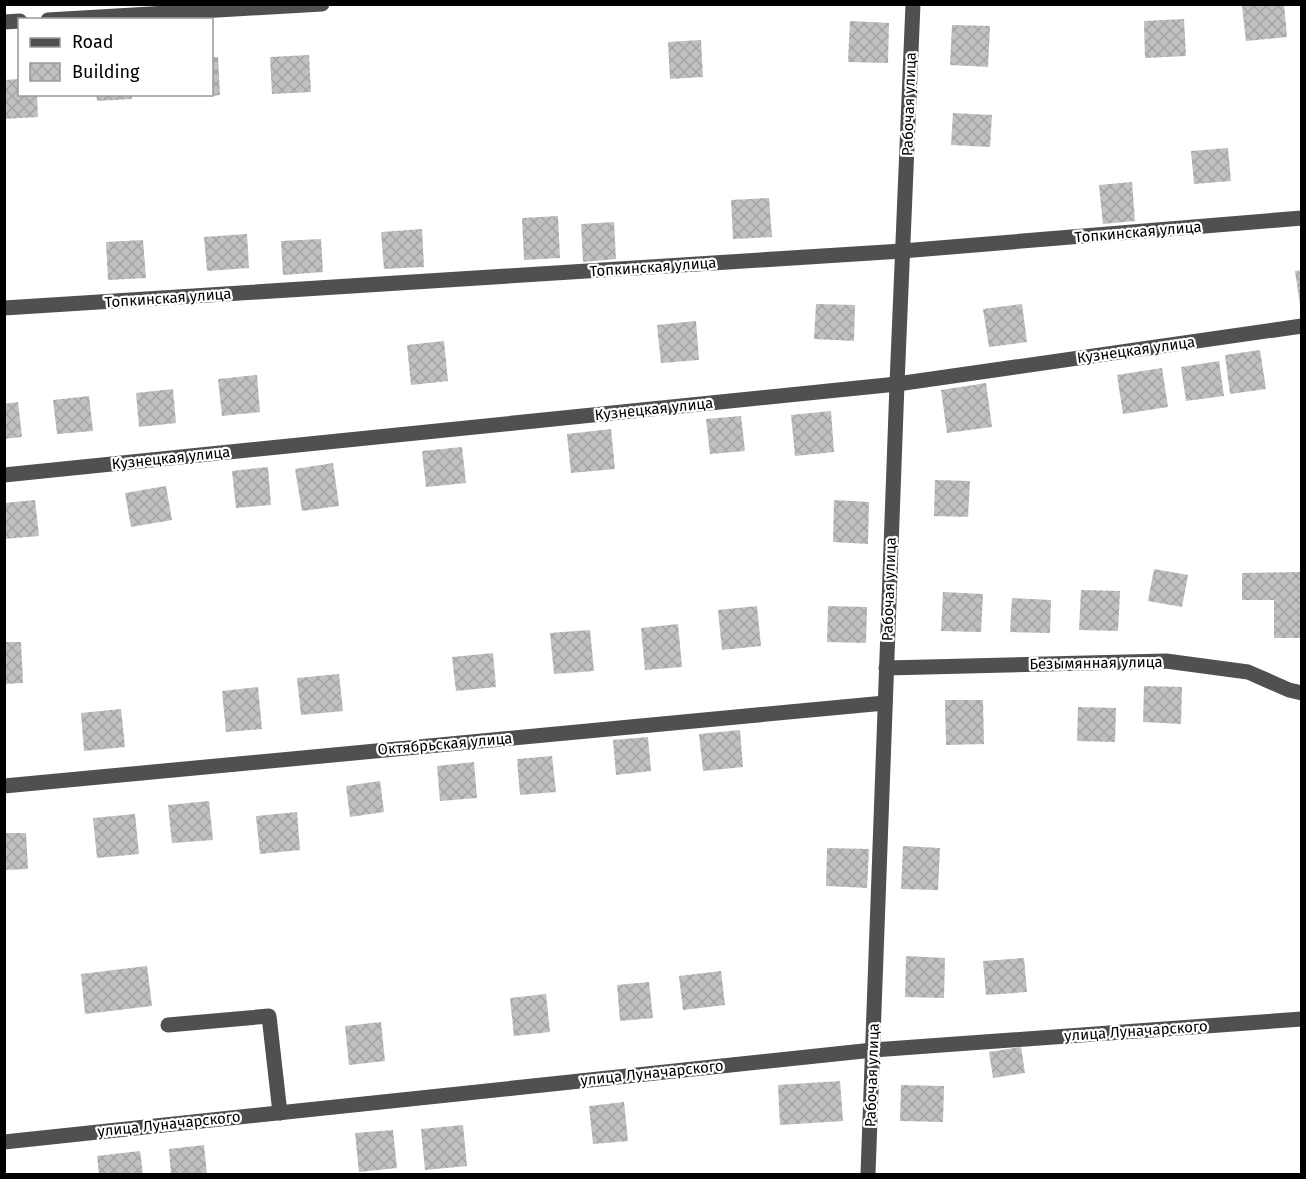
<svg xmlns="http://www.w3.org/2000/svg" width="1306" height="1179" font-family="'Fira Sans',sans-serif">
	<style>
		.building { fill: url(#building-cross-hatch) }
		.lines { fill: none; stroke-linecap: round; stroke-linejoin: round }
		.minor { stroke: #505050; stroke-width: 15 }
		.labels { text-anchor: middle; stroke-width: 4.5; stroke-linejoin: round; paint-order: stroke }
		.street-label { font-size: 15px; fill: #000; stroke: #fff }
	</style>
	<defs>
		<pattern id="building-cross-hatch" width="8" height="8" patternUnits="userSpaceOnUse" patternTransform="scale(1.5)"><rect width="8" height="8" fill="#c0c0c0"/><path d="M0 0l8 8M0 8l8-8" fill="none" stroke="#a3a3a3"/></pattern>
	</defs>
	<rect width="100%" height="100%" fill="#fff"/>
	<g class="building">
		<polygon points="1254,4 1284,4 1287,37 1246,41 1242,6"/>
		<polygon points="1184,19 1186,56 1145,58 1144,21"/>
		<polygon points="850,21 889,23 888,63 848,62"/>
		<polygon points="952,25 990,26 988,67 950,65"/>
		<polygon points="701,40 703,77 670,79 668,42"/>
		<polygon points="309,55 311,92 272,94 270,57"/>
		<polygon points="212,57 218,57 220,95 212,96"/>
		<polygon points="20,79 20,94 37,94 38,117 4,119 4,80"/>
		<polygon points="96,94 132,94 132,99 97,101"/>
		<polygon points="953,113 992,115 990,147 951,145"/>
		<polygon points="1228,148 1231,181 1194,184 1191,151"/>
		<polygon points="1132,182 1135,221 1103,224 1099,185"/>
		<polygon points="769,198 772,237 733,239 731,200"/>
		<polygon points="558,216 560,258 524,260 522,218"/>
		<polygon points="614,222 616,259 583,262 581,224"/>
		<polygon points="422,229 424,267 384,269 381,232"/>
		<polygon points="247,234 249,268 207,271 204,237"/>
		<polygon points="321,239 323,272 283,275 281,241"/>
		<polygon points="143,240 146,278 108,280 106,242"/>
		<polygon points="1302,270 1302,305 1300,305 1295,271"/>
		<polygon points="816,304 855,305 854,341 814,339"/>
		<polygon points="1022,304 1027,342 989,347 983,309"/>
		<polygon points="696,321 699,360 661,363 657,325"/>
		<polygon points="444,341 448,381 411,385 407,345"/>
		<polygon points="1260,350 1266,389 1230,394 1225,355"/>
		<polygon points="1219,361 1224,396 1186,401 1181,367"/>
		<polygon points="1162,368 1168,407 1123,414 1117,375"/>
		<polygon points="257,375 260,412 222,416 218,379"/>
		<polygon points="986,383 992,427 947,433 941,390"/>
		<polygon points="173,389 176,423 139,427 136,393"/>
		<polygon points="89,396 93,431 57,434 53,400"/>
		<polygon points="18,402 22,437 4,439 4,404"/>
		<polygon points="831,411 834,452 795,456 791,415"/>
		<polygon points="741,416 745,451 710,454 706,419"/>
		<polygon points="611,429 615,469 571,473 567,434"/>
		<polygon points="462,447 466,483 426,487 422,451"/>
		<polygon points="333,463 339,506 302,511 295,469"/>
		<polygon points="268,467 271,505 236,508 232,471"/>
		<polygon points="935,480 970,481 968,517 934,516"/>
		<polygon points="166,486 172,520 131,527 125,493"/>
		<polygon points="35,500 39,536 4,539 4,503"/>
		<polygon points="834,500 869,502 868,544 833,542"/>
		<polygon points="1154,569 1188,575 1182,607 1148,601"/>
		<polygon points="1302,572 1302,638 1274,638 1274,600 1242,600 1242,573"/>
		<polygon points="1081,590 1120,591 1118,631 1079,630"/>
		<polygon points="943,592 983,594 981,632 941,631"/>
		<polygon points="1012,598 1051,600 1050,633 1010,632"/>
		<polygon points="757,606 761,646 722,650 718,610"/>
		<polygon points="828,606 867,607 866,643 827,642"/>
		<polygon points="678,624 682,667 645,670 641,628"/>
		<polygon points="590,630 594,671 554,674 550,633"/>
		<polygon points="5,642 21,642 23,683 5,684"/>
		<polygon points="493,653 496,687 456,691 452,657"/>
		<polygon points="339,674 343,711 301,715 297,678"/>
		<polygon points="1144,686 1182,687 1181,724 1143,722"/>
		<polygon points="258,687 262,729 226,732 222,691"/>
		<polygon points="945,700 983,700 984,744 946,745"/>
		<polygon points="1078,707 1116,708 1115,742 1077,741"/>
		<polygon points="121,709 125,747 84,751 81,713"/>
		<polygon points="740,730 743,767 703,771 699,734"/>
		<polygon points="648,737 651,771 616,775 613,740"/>
		<polygon points="552,756 556,792 520,795 517,759"/>
		<polygon points="474,762 477,798 440,801 437,766"/>
		<polygon points="380,781 384,812 350,817 346,786"/>
		<polygon points="209,801 213,840 172,843 168,805"/>
		<polygon points="297,812 300,850 260,854 256,816"/>
		<polygon points="135,814 139,854 97,858 93,818"/>
		<polygon points="4,833 26,833 28,869 4,870"/>
		<polygon points="903,846 940,848 938,890 901,889"/>
		<polygon points="827,848 869,849 867,888 826,886"/>
		<polygon points="906,956 945,958 944,998 905,997"/>
		<polygon points="1024,958 1027,992 986,995 983,961"/>
		<polygon points="147,966 152,1006 85,1014 81,974"/>
		<polygon points="721,971 725,1005 683,1010 679,976"/>
		<polygon points="649,982 653,1018 620,1021 617,985"/>
		<polygon points="546,994 550,1032 514,1036 510,998"/>
		<polygon points="381,1022 385,1061 349,1065 345,1026"/>
		<polygon points="1021,1047 1025,1073 993,1078 989,1052"/>
		<polygon points="840,1081 843,1121 780,1125 778,1085"/>
		<polygon points="901,1085 944,1086 943,1122 900,1121"/>
		<polygon points="624,1102 628,1141 593,1144 589,1106"/>
		<polygon points="463,1125 467,1166 425,1170 421,1129"/>
		<polygon points="393,1130 397,1168 359,1172 355,1133"/>
		<polygon points="204,1145 207,1174 171,1174 169,1149"/>
		<polygon points="140,1151 143,1174 99,1174 97,1156"/>
	</g>
	<g class="lines">
		<g class="minor">
			<polyline points="48,20 322,4"/>
			<polyline points="4,22 20,21"/>
			<polyline points="4,308 902,251 1302,218"/>
			<polyline points="4,475 897,384 1302,326"/>
			<polyline points="886,668 1166,661 1248,672 1289,690 1302,693"/>
			<polyline points="4,786 885,703"/>
			<polyline points="168,1025 269,1016 280,1113"/>
			<polyline points="4,1142 873,1050 1302,1019"/>
			<polyline points="868,1174 897,384 913,4"/>
		</g>
	</g>
	<g class="labels">
		<g class="street-label">
			<text transform="translate(909 104) rotate(-88)" y="5">Рабочая улица</text>
			<text transform="translate(1138 232) rotate(-5)" y="5">Топкинская улица</text>
			<text transform="translate(653 267) rotate(-4)" y="5">Топкинская улица</text>
			<text transform="translate(168 298) rotate(-4)" y="5">Топкинская улица</text>
			<text transform="translate(1136 350) rotate(-8)" y="5">Кузнецкая улица</text>
			<text transform="translate(654 409) rotate(-6)" y="5">Кузнецкая улица</text>
			<text transform="translate(171 458) rotate(-6)" y="5">Кузнецкая улица</text>
			<text transform="translate(889 589) rotate(-88)" y="5">Рабочая улица</text>
			<text transform="translate(1096 663) rotate(-1)" y="5">Безымянная улица</text>
			<text transform="translate(445 744) rotate(-5)" y="5">Октябрьская улица</text>
			<text transform="translate(1136 1031) rotate(-4)" y="5">улица Луначарского</text>
			<text transform="translate(652 1073) rotate(-6)" y="5">улица Луначарского</text>
			<text transform="translate(872 1075) rotate(-88)" y="5">Рабочая улица</text>
			<text transform="translate(169 1124) rotate(-6)" y="5">улица Луначарского</text>
		</g>
	</g>
	<rect width="1306" height="1179" fill="none" stroke="#000000" stroke-width="12"/>
	<rect x="18" y="18" width="195" height="78" fill="#ffffff" stroke="#999999" stroke-width="1.5"/>
	<rect x="30" y="38" width="30" height="9" fill="#505050" stroke="#999999" stroke-width="1.5"/>
	<text x="72" y="48" font-size="18" fill="#000000">Road</text>
	<rect x="30" y="63" width="30" height="18" fill="url(#building-cross-hatch)" stroke="#999999" stroke-width="1.5"/>
	<text x="72" y="78" font-size="18" fill="#000000">Building</text>
</svg>
